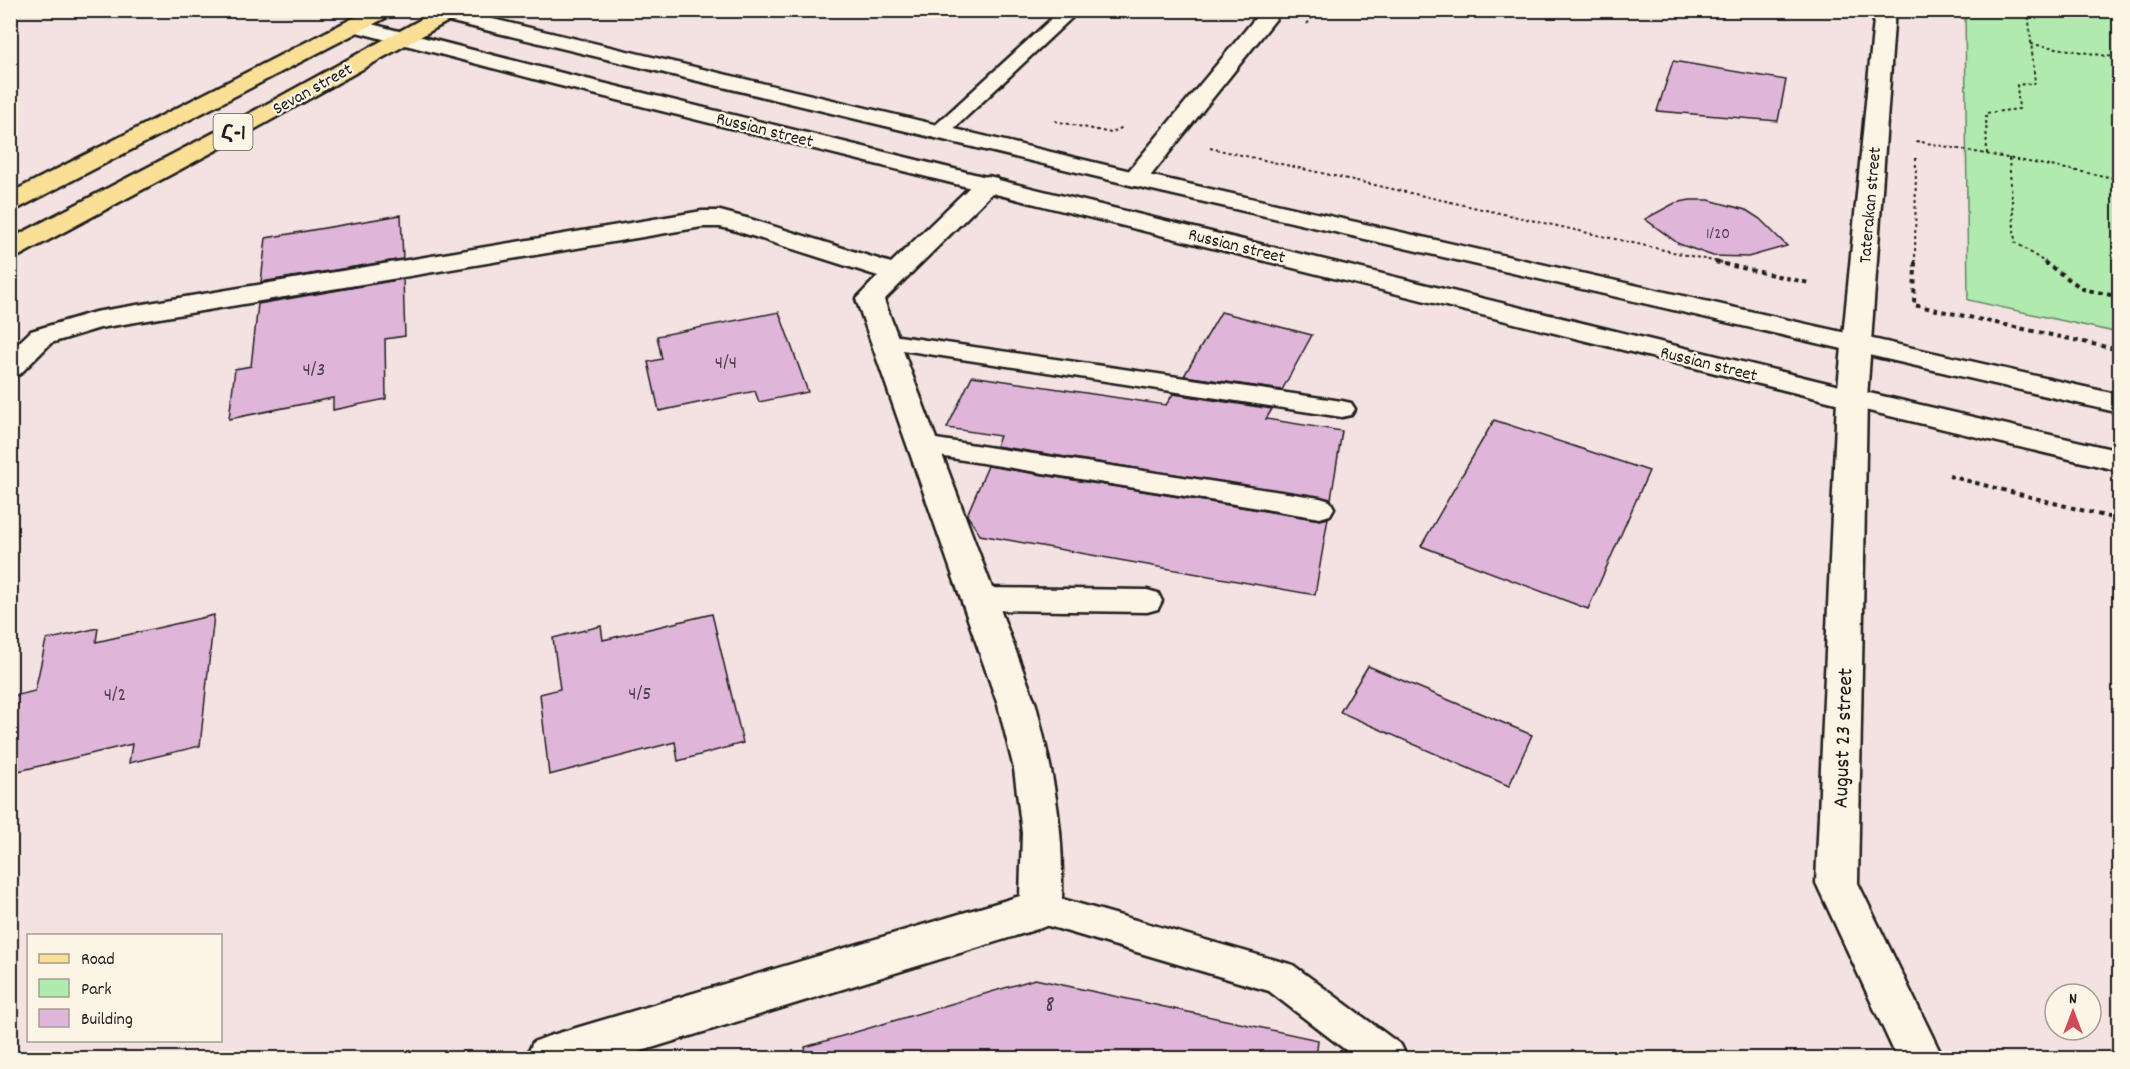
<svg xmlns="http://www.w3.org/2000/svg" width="2130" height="1069" font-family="Dekko,'Noto Sans Armenian',sans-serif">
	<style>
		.green { fill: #b1eaae; stroke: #668365; stroke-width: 1.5 }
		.building { fill: #e0b5da; stroke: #1c1c1c; stroke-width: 1.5 }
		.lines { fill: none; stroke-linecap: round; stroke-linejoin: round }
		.service-casing { stroke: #1c1c1c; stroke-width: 5 }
		.minor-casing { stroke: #1c1c1c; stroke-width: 5 }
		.tertiary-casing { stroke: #1c1c1c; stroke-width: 5 }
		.secondary-casing { stroke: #1c1c1c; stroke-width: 5 }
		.primary-casing { stroke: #1c1c1c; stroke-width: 5 }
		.path-far1 { stroke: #1c1c1c; stroke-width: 2; stroke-dasharray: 3 3; stroke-linecap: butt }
		.path { stroke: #1c1c1c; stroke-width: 4; stroke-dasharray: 4.5 4.5; stroke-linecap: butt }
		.service { fill: #fcf5e5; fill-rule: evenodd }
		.minor { fill: #fcf5e5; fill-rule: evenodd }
		.tertiary { fill: #fcf5e5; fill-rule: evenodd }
		.secondary { fill: #fcf5e5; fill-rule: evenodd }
		.primary { fill: #fadf96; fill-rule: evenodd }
		.labels { text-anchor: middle; stroke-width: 4.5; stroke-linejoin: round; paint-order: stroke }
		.far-number-label { font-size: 16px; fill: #4d424c }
		.far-street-label { font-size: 18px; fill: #1c1c1c; stroke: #fcf5e5 }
		.number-label { font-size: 20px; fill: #4d424c }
		.shield { fill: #fcf5e5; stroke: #5f5d58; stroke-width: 1.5 }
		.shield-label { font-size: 21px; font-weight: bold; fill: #1c1c1c }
		.street-label { font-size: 22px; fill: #1c1c1c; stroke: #fcf5e5 }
		.near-number-label { font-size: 24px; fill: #4d424c }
	</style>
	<rect width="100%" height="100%" fill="#f4e2e2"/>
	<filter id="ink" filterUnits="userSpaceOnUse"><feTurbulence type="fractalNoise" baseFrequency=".0167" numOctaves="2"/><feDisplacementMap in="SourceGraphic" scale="12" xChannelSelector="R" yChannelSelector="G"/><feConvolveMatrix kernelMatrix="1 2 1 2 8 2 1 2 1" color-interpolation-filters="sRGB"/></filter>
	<g filter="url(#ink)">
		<polygon class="green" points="1965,11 2119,11 2119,333 1968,300"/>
		<g class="building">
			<polygon points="1673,61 1786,80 1778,121 1657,111"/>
			<polygon points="1690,200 1709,200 1746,210 1760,219 1787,246 1748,257 1713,256 1679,244 1645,219 1675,203"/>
			<polygon points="401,215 403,259 261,282 266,238"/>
			<polygon points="403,279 405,336 385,339 386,399 333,410 333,398 229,419 235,369 251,366 258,304"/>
			<polygon points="779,312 808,392 759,402 755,391 659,411 648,362 662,359 657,336"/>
			<polygon points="1221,312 1312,335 1282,390 1184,376"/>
			<polygon points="972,376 1166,405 1173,394 1272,409 1266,419 1342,431 1331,499 996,446 1000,436 947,428"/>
			<polygon points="1494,420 1649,471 1588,609 1421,546"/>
			<polygon points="988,466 1320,520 1328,518 1315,595 980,535 967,515"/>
			<polygon points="712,614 743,743 678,761 675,742 549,775 540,694 560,689 553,638 601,626 603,640"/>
			<polygon points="214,615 200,746 129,763 132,744 10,773 10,697 35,691 46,640 98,628 96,642"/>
			<polygon points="1368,666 1532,735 1509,786 1340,712"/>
			<polygon points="1035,979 1318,1040 1316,1059 807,1059 805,1047"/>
		</g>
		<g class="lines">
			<defs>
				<g id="service">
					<polygon points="1061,10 1080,10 945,137 931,137 928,133 931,129"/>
					<polygon points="885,334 1342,401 1351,403 1355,409 1351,415 1342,417 876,346 873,341 876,336"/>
					<polygon points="923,437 1320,498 1330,501 1334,508 1330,515 1320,518 914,452 910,446 914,440"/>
					<polygon points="978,588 1147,590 1158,593 1162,601 1158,609 1147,612 978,610 967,607 963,599 967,591"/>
					<polygon points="1041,893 1293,965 1401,1045 1407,1058 1356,1058 1269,991 1028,920 1023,909 1028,898"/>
				</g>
				<g id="minor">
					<polygon points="1262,10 1283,10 1144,184 1135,186 1126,184 1123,179 1126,174"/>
					<polygon points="1875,10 1895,10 1867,398 1862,405 1852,407 1842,405 1837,398"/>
					<path d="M988 176 997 178 1000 183 997 188 884 300 1036 705C1050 761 1062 815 1062 873 1062 891 1064 906 1056 922L1041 928 619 1058H526L533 1042 549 1036 1020 896 1022 833 1014 769 998 705 856 299 878 276 733 230 720 227H702L100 328 51 343 20 374 10 377V351L31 331 95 312 702 211H720L750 219 891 263 979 178Z"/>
				</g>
				<polygon id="tertiary" points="1852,389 1862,391 1867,398 1858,883 1943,1058 1897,1058 1816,883 1837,398 1842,391"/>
				<g id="secondary">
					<polygon points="417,10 455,10 1135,172 2120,395 2120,413 1135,186 427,16 420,14"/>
					<polygon points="356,20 566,74 1852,389 2120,451 2120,471 1852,407 553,84 349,30 346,26 349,22"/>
				</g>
				<g id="primary">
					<polygon points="369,10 396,10 393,14 19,208 10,210 10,193"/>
					<polygon points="438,10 464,10 461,14 237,139 19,256 10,258 10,239 221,129"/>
				</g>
			</defs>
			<use href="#service" class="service-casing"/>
			<use href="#minor" class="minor-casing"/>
			<use href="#tertiary" class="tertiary-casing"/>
			<use href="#secondary" class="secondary-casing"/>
			<use href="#primary" class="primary-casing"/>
			<g class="path-far1">
				<polyline points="2100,10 2120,19"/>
				<polyline points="1307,24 1318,10"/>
				<polyline points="2031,44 2120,58"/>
				<polyline points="1055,121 1111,133 1123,127"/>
				<polyline points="1916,141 2120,179"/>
				<polyline points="1210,148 1722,263"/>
				<polyline points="1987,154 1986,113 2019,109 2017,85 2035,83 2028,10"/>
				<polyline points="2009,158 2015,242 2046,263"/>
				<polyline points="1915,263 1916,156"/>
			</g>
			<g class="path">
				<polyline points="1715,262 1809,283"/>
				<polyline points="1915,262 1914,305 2120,350"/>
				<polyline points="2044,262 2083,289 2120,297"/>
				<polyline points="1949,476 2120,520"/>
			</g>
			<use href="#service" class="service"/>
			<use href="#minor" class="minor"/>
			<use href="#tertiary" class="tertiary"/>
			<use href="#secondary" class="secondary"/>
			<use href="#primary" class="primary"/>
		</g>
	</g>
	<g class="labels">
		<g class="far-number-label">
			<text x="1718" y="238">1/20</text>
		</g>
		<g class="far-street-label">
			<text transform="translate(312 88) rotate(-29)" y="6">Sevan street</text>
			<text transform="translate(765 129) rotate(14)" y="6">Russian street</text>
			<text transform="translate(1869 205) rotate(-85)" y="6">Taterakan street</text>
			<text transform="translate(1237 245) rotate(14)" y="6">Russian street</text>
			<text transform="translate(1709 363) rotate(14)" y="6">Russian street</text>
		</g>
		<g class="number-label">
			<text x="726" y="368">4/4</text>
			<text x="314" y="375">4/3</text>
			<text x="640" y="699">4/5</text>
			<text x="115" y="700">4/2</text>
		</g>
		<rect class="shield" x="213.5" y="114" width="39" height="36" rx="4.5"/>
		<g class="shield-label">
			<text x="233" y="139">Հ-1</text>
		</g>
		<g class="street-label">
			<text transform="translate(1841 738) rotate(-88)" y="8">August 23 street</text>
		</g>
		<g class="near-number-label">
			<text x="1050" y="1011">8</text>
		</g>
	</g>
	<rect width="2130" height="1069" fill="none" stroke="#fcf5e5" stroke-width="36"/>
	<rect x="18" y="18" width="2094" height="1033" fill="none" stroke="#1c1c1c" stroke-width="2" filter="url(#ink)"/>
	<rect x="27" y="934" width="195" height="108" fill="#fcf5e5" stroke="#a29e95" stroke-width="1.5"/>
	<rect x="39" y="954" width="30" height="9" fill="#fadf96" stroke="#a29e95" stroke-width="1.5"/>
	<text x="81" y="964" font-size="18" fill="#1c1c1c">Road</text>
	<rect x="39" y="979" width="30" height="18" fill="#b1eaae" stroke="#a29e95" stroke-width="1.5"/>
	<text x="81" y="994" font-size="18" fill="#1c1c1c">Park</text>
	<rect x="39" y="1009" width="30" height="18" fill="#e0b5da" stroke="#a29e95" stroke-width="1.5"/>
	<text x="81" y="1024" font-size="18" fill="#1c1c1c">Building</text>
	<g transform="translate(2073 1012)"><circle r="28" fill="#fcf5e5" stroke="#a29e95" stroke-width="1.5"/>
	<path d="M0-4.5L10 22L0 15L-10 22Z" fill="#d1495b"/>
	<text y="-9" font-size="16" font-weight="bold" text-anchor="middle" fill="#1c1c1c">N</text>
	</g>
</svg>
